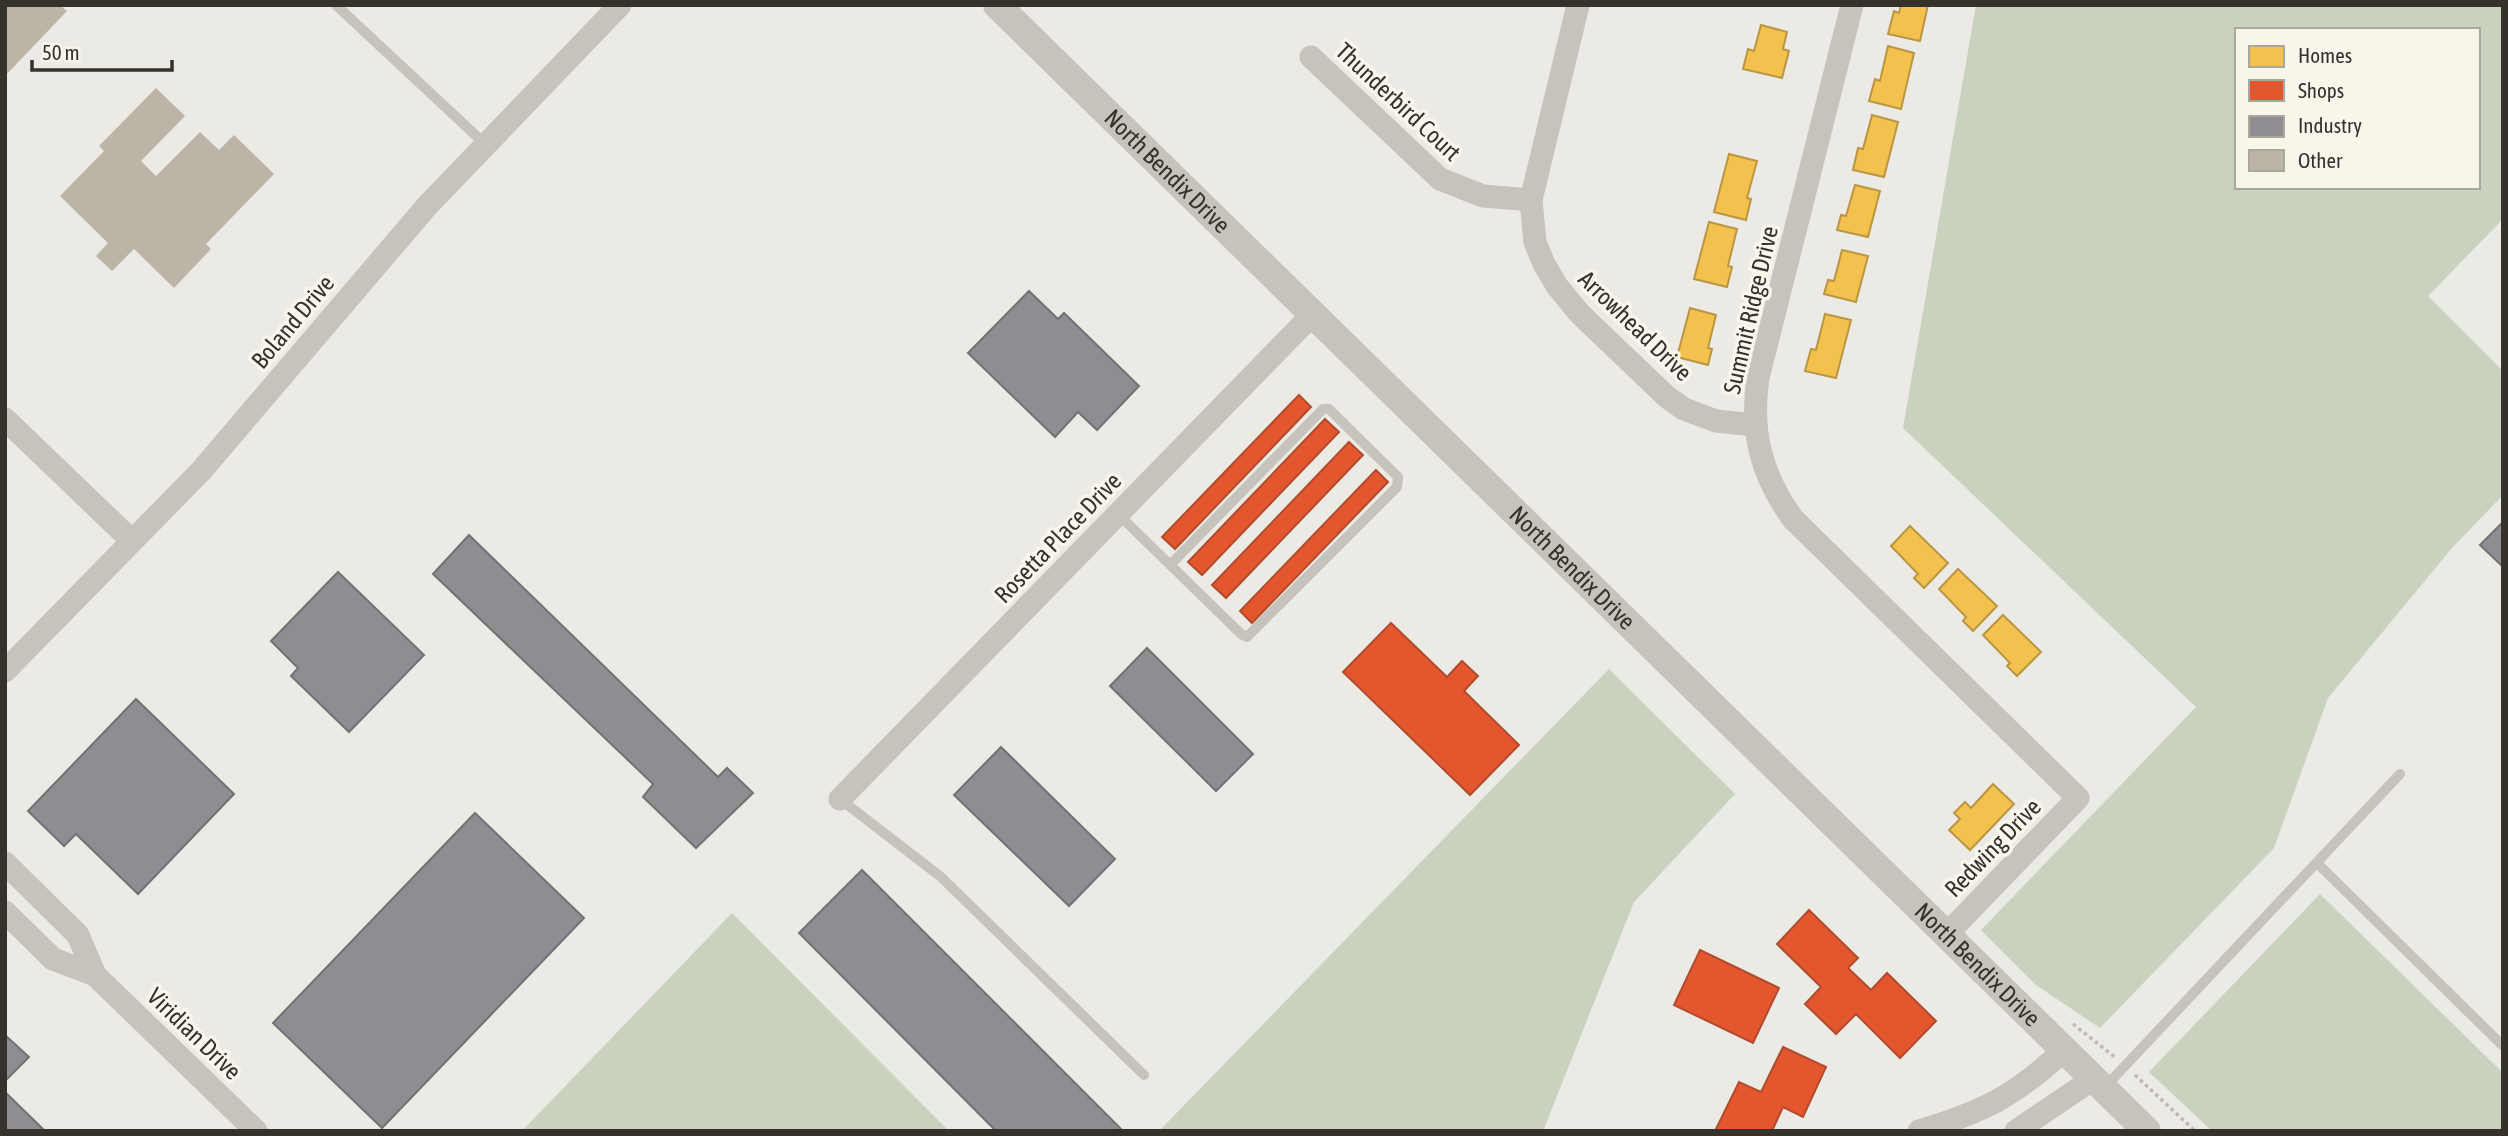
<svg xmlns="http://www.w3.org/2000/svg" width="2508" height="1136" font-family="'Asap Condensed',sans-serif">
	<style>
		.green { fill: #c9d1bf; fill-rule: evenodd }
		.homes { fill: #f2c14e; stroke: #ba9643; stroke-width: 2 }
		.shops { fill: #e4572e; stroke: #b04c2d; stroke-width: 2 }
		.industry { fill: #8d8d92; stroke: #737173; stroke-width: 2 }
		.building { fill: #bdb4a8 }
		.lines { fill: none; stroke-linecap: round; stroke-linejoin: round }
		.path { stroke: #bdbab4; stroke-width: 3.5; stroke-dasharray: 3.5 3.5; stroke-linecap: butt }
		.service { stroke: #c6c3bc; stroke-width: 10 }
		.minor { stroke: #c6c3bc; stroke-width: 23 }
		.tertiary { stroke: #c6c3bc; stroke-width: 28 }
		.labels { text-anchor: middle; stroke-width: 7; stroke-linejoin: round; paint-order: stroke }
		.street-label { font-size: 24px; fill: #36312a; stroke: #f8f5eb }
	</style>
	<rect width="100%" height="100%" fill="#eceae4"/>
	<g class="green">
		<path d="M1976 5H2503V219L2428 296 2503 371V495L2452 548 2328 698 2274 848 2100 1028 2036 985 1981 930 2196 707 1903 428ZM2237 30H2478V187H2237Z"/>
		<polygon points="1609,669 1735,794 1634,902 1543,1131 1159,1131"/>
		<polygon points="2320,894 2503,1073 2503,1131 2212,1131 2149,1072"/>
		<polygon points="732,913 949,1131 522,1131"/>
	</g>
	<g class="homes">
		<polygon points="1901,5 1928,5 1920,41 1888,34 1894,11 1899,13"/>
		<polygon points="1761,25 1787,32 1783,49 1789,51 1782,78 1743,69 1748,49 1754,51"/>
		<polygon points="1888,46 1914,53 1901,109 1869,101 1875,79 1880,81"/>
		<polygon points="1872,115 1898,122 1884,177 1853,170 1858,148 1863,149"/>
		<polygon points="1729,154 1757,161 1747,198 1751,199 1746,220 1714,212"/>
		<polygon points="1855,185 1880,191 1868,237 1837,230 1841,215 1846,216"/>
		<polygon points="1709,222 1737,229 1728,266 1732,267 1727,287 1694,279"/>
		<polygon points="1842,250 1868,256 1856,302 1824,294 1828,280 1834,281"/>
		<polygon points="1690,308 1716,315 1708,348 1712,349 1708,365 1677,357"/>
		<polygon points="1825,314 1851,320 1836,378 1805,371 1811,349 1816,350"/>
		<polygon points="1910,526 1948,563 1924,588 1914,578 1918,574 1891,546"/>
		<polygon points="1958,569 1997,606 1973,631 1963,621 1966,617 1939,589"/>
		<polygon points="2003,615 2041,652 2017,676 2007,666 2010,663 1983,635"/>
		<polygon points="1993,784 2014,804 1970,850 1949,830 1960,819 1954,813 1965,802 1971,808"/>
	</g>
	<g class="shops">
		<polygon points="1299,395 1311,407 1175,549 1162,537"/>
		<polygon points="1325,419 1339,432 1202,575 1188,562"/>
		<polygon points="1349,442 1363,455 1226,598 1212,585"/>
		<polygon points="1376,470 1388,482 1252,623 1240,611"/>
		<polygon points="1391,623 1447,677 1462,661 1478,676 1464,691 1519,745 1470,795 1343,672"/>
		<polygon points="1809,910 1858,958 1848,968 1871,990 1887,973 1936,1021 1900,1058 1856,1014 1836,1034 1805,1004 1821,987 1777,944"/>
		<polygon points="1700,950 1779,988 1753,1043 1674,1005"/>
		<polygon points="1783,1047 1826,1067 1803,1117 1783,1107 1772,1131 1715,1131 1739,1082 1761,1092"/>
	</g>
	<g class="industry">
		<polygon points="1029,291 1058,319 1064,313 1139,386 1097,430 1078,412 1055,437 968,353"/>
		<polygon points="2503,522 2503,567 2480,545"/>
		<polygon points="469,535 718,777 727,768 753,793 696,848 643,797 653,784 433,574"/>
		<polygon points="338,572 424,655 349,732 291,676 298,668 271,641"/>
		<polygon points="1147,648 1253,754 1216,791 1110,686"/>
		<polygon points="136,699 234,794 138,894 76,834 64,846 28,811"/>
		<polygon points="1001,747 1115,859 1069,906 954,795"/>
		<polygon points="475,813 584,918 382,1128 273,1023"/>
		<polygon points="862,870 1123,1131 996,1131 799,933"/>
		<polygon points="5,1035 29,1057 5,1081"/>
		<polygon points="5,1092 43,1129 41,1131 5,1131"/>
	</g>
	<g class="building">
		<polygon points="5,5 60,5 67,11 5,76"/>
		<polygon points="156,88 185,116 141,161 156,176 200,132 219,150 234,135 274,174 206,244 211,249 174,288 134,249 112,271 96,256 108,243 60,196 104,151 99,146"/>
	</g>
	<g class="lines">
		<g class="path">
			<polyline points="2073,1024 2116,1058"/>
			<polyline points="2135,1075 2195,1131"/>
		</g>
		<g class="service">
			<polyline points="336,5 485,144"/>
			<polyline points="1118,514 1241,634 1247,637 1397,487 1398,477 1329,409 1323,409 1170,565"/>
			<polyline points="840,799 941,877 1144,1075"/>
			<polyline points="2317,863 2503,1046"/>
			<polyline points="2105,1087 2400,774"/>
		</g>
		<g class="minor">
			<polyline points="1578,5 1531,200 1535,242 1544,264 1557,286 1580,314 1667,397 1684,409 1716,421 1755,425"/>
			<path d="M1852 5 1758 378C1750 431 1761 475 1793 519L2078 798 1946 935"/>
			<polyline points="1311,57 1440,179 1483,196 1531,200"/>
			<polyline points="5,419 131,540"/>
			<polyline points="5,671 201,471 427,206 620,5"/>
			<polyline points="840,799 1313,314"/>
			<polyline points="5,863 78,935 95,975"/>
			<polyline points="5,912 53,959 95,975 256,1131"/>
			<path d="M1919 1131C1983 1112 2015 1096 2064 1050"/>
			<polyline points="2016,1131 2093,1079"/>
		</g>
		<path class="tertiary" id="s1" d="M997 5 2147 1131"/>
	</g>
	<g class="labels">
		<g class="street-label">
			<text transform="translate(1398 102) rotate(43)" y="8">Thunderbird Court</text>
			<text dy="8" stroke="none"><textPath href="#s1" startOffset="238">North Bendix Drive</textPath></text>
			<text transform="translate(1751 310) rotate(-77)" y="8">Summit Ridge Drive</text>
			<text transform="translate(293 322) rotate(-50)" y="8">Boland Drive</text>
			<text transform="translate(1635 326) rotate(44)" y="8">Arrowhead Drive</text>
			<text transform="translate(1058 538) rotate(-46)" y="8">Rosetta Place Drive</text>
			<text dy="8" stroke="none"><textPath href="#s1" startOffset="805">North Bendix Drive</textPath></text>
			<text transform="translate(1993 848) rotate(-46)" y="8">Redwing Drive</text>
			<text dy="8" stroke="none"><textPath href="#s1" startOffset="1372">North Bendix Drive</textPath></text>
			<text transform="translate(194 1034) rotate(44)" y="8">Viridian Drive</text>
		</g>
	</g>
	<rect width="2508" height="1136" fill="none" stroke="#36312a" stroke-width="14"/>
	<rect x="2235" y="28" width="245" height="161" fill="#f8f5eb" stroke="#aaa79e" stroke-width="2"/>
	<rect x="2249" y="46" width="35" height="21" fill="#f2c14e" stroke="#aaa79e" stroke-width="2"/>
	<text x="2298" y="63" font-size="21" fill="#36312a">Homes</text>
	<rect x="2249" y="80" width="35" height="21" fill="#e4572e" stroke="#aaa79e" stroke-width="2"/>
	<text x="2298" y="98" font-size="21" fill="#36312a">Shops</text>
	<rect x="2249" y="116" width="35" height="21" fill="#8d8d92" stroke="#aaa79e" stroke-width="2"/>
	<text x="2298" y="133" font-size="21" fill="#36312a">Industry</text>
	<rect x="2249" y="150" width="35" height="21" fill="#bdb4a8" stroke="#aaa79e" stroke-width="2"/>
	<text x="2298" y="168" font-size="21" fill="#36312a">Other</text>
	<path d="M32 60v10h140v-10" fill="none" stroke="#36312a" stroke-width="3.5"/>
	<text x="42" y="60" font-size="21" fill="#36312a" stroke="#f8f5eb" stroke-width="5" paint-order="stroke">50 m</text>
</svg>
